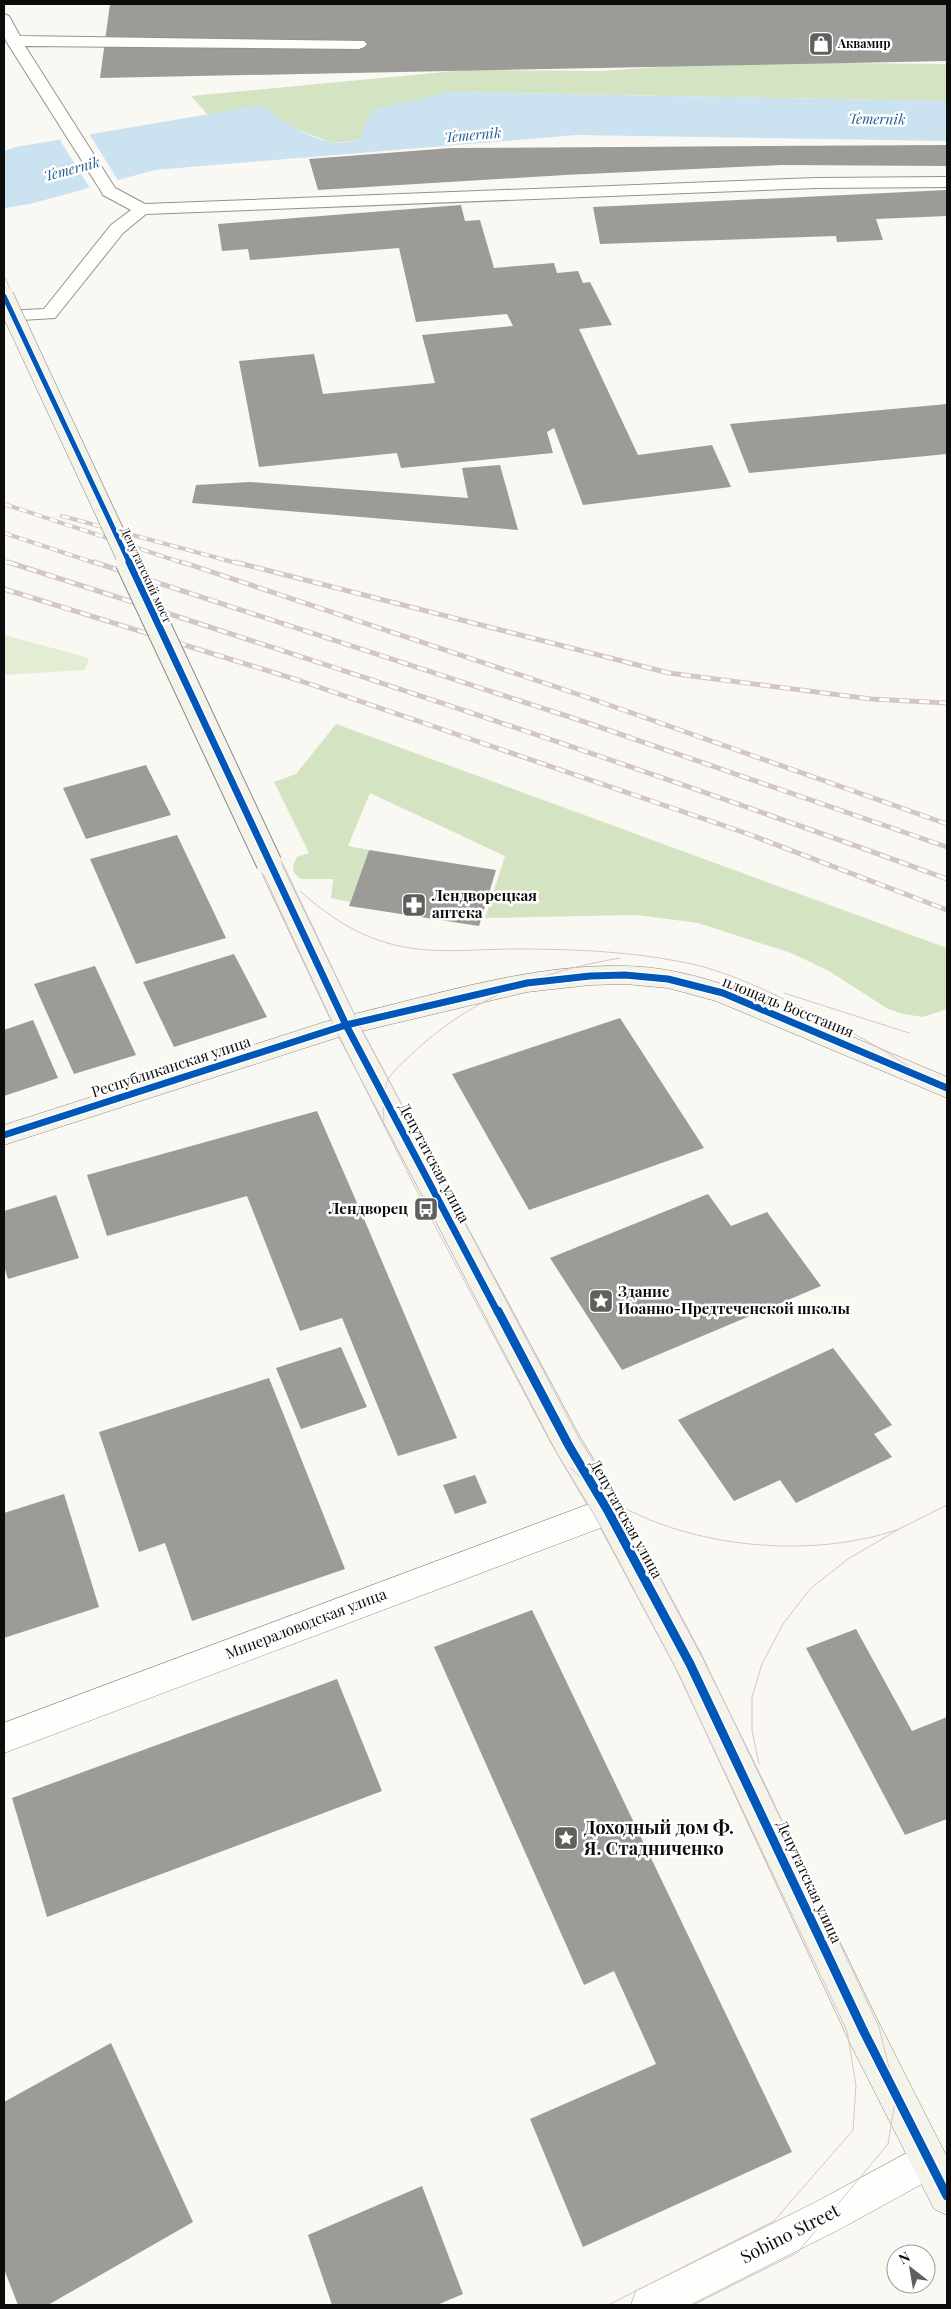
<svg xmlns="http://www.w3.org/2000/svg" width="951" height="2309" font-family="'Playfair Display',serif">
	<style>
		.green { fill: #e2edd4 }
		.forest { fill: #d4e4c3 }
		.water { fill: #cbe2f1 }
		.pier { fill: #faf8f2 }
		.building { fill: #9d9b97 }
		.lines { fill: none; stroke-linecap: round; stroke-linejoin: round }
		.lane-casing { stroke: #939290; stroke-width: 2 }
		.street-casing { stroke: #939290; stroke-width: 1 }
		.secondary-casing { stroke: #8a8986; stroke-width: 1 }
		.lane { fill: #fefefd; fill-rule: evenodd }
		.street { fill: #fefefd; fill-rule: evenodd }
		.secondary { fill: #f4f3ea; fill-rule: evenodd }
		.tram { stroke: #d5c6c6; stroke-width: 1 }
		.rail-far1-casing { stroke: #d5c6c6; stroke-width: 4 }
		.rail-casing { stroke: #d5c6c6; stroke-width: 5 }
		.rail-far1 { stroke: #fff; stroke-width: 2.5; stroke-dasharray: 8; stroke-linecap: butt }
		.rail { stroke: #fff; stroke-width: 3; stroke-dasharray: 10; stroke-linecap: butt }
		.secondary-bridge-far1-casing { stroke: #8a8986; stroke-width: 20; stroke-linecap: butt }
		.secondary-bridge-casing { stroke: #8a8986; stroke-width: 27; stroke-linecap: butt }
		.secondary-bridge-far1 { stroke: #f4f3ea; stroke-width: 19 }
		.secondary-bridge { stroke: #f4f3ea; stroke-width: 25 }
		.cycleway-far2-casing { stroke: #fff; stroke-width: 7 }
		.cycleway-far1-casing { stroke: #fff; stroke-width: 10 }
		.cycleway-casing { stroke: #fff; stroke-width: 12 }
		.cycleway-far2 { stroke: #0057b8; stroke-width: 5 }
		.cycleway-far1 { stroke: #0057b8; stroke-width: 7 }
		.cycleway { stroke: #0057b8; stroke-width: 9 }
		.labels { text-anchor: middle; stroke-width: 5; stroke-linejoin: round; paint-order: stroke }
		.far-poi-label { font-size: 12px; font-weight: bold; fill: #0c0c0c; stroke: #fff; text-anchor: start }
		.far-street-label { font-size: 12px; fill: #0c0c0c; stroke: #fff }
		.far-water-label { font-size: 14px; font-style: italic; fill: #225f92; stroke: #fff }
		.poi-label { font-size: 15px; font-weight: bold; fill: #0c0c0c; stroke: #fff; text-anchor: start }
		.street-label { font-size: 15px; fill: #0c0c0c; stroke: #fff }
		.near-poi-label { font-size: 18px; font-weight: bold; fill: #0c0c0c; stroke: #fff; text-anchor: start }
		.near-street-label { font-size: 18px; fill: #0c0c0c; stroke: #fff }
	</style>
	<rect width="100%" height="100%" fill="#faf8f2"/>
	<polygon class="green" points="4,635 89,658 85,670 4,675"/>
	<g class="forest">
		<polygon points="727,62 947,64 947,101 450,92 359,140 332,143 291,127 277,118 262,105 208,115 191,96 466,70 602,71"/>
		<polygon points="336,724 947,948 947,1009 923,1017 903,1014 888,1009 829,971 791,953 698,923 637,915 485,918 505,856 370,793 348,846 369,850 350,902 331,898 333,879 301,879 294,873 293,865 297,857 309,853 274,782 296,774"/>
	</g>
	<path class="water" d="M449 92 947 101V141L576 135 155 170 30 204 4 208V151L16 147 262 105C279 120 308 138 331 142 340 144 351 141 359 140L372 110Z"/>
	<polygon class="pier" points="88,132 119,182 91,190 58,137"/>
	<g class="building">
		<polygon points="110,4 947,4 947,61 100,78"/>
		<polygon points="947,145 947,166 781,165 565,175 318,190 309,159 451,148"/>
		<polygon points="947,190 947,216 876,219 883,240 837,242 836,236 600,244 593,207"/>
		<polygon points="461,205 465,221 480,220 494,268 554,263 557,273 578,271 583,283 590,282 612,325 579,329 638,455 712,445 731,487 583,505 554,428 547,432 553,453 401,468 397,453 259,467 239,361 314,354 323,394 435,383 422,335 513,326 507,314 416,322 399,248 250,260 248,249 222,251 218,224"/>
		<polygon points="947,404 947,454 749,473 730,424"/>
		<polygon points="500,465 518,530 192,503 196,485 250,482 468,498 462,468"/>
		<polygon points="146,765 171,815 86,839 63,788"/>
		<polygon points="177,835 226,938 136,964 90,859"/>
		<polygon points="369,850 496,870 479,926 349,906"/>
		<polygon points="234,954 267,1017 174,1047 143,982"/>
		<polygon points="95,966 136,1055 74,1074 34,984"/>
		<polygon points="620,1018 704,1148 529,1210 452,1074"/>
		<polygon points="33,1020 58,1078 4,1096 4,1030"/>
		<polygon points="317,1111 364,1219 457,1438 398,1456 342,1318 300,1331 247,1196 107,1236 87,1175"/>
		<polygon points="708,1194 731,1226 767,1212 821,1286 622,1370 550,1258"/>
		<polygon points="56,1195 79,1258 8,1279 4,1266 4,1211"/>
		<polygon points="341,1347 367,1407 301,1429 276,1368"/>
		<polygon points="833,1348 892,1425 874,1434 892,1457 796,1503 780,1480 734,1501 678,1420"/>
		<polygon points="269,1378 345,1569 192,1621 165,1543 139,1552 99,1432"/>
		<polygon points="475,1475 487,1503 455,1514 443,1485"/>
		<polygon points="64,1494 99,1607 4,1638 4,1513"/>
		<polygon points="532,1610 792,2152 583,2247 530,2119 656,2064 614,1971 584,1985 434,1647"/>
		<polygon points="856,1629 912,1731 947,1717 947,1819 905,1835 806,1648"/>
		<polygon points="337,1679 382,1791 47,1917 12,1798"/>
		<polygon points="111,2043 193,2222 48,2305 18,2305 4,2269 4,2102"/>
		<polygon points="422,2186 463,2294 437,2305 332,2305 308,2235"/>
	</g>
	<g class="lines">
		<defs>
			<polygon id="lane" points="4,14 9,16 20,36 364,41 367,44 364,47 359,49 25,46 115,188 145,204 816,178 947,177 947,187 816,188 146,214 123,233 55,318 4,321 4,311 44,309 111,225 131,210 103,195 101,191 6,41 4,35"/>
			<g id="street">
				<polygon points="608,1497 619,1501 623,1511 619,1521 4,1753 4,1723"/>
				<polygon points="929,2141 942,2147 947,2159 942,2173 840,2229 690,2305 631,2305 636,2291 814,2203"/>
			</g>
			<path id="secondary" d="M269 854 278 857 281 863 354 1014C442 993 533 964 624 966 690 967 749 993 808 1018 854 1038 901 1057 947 1077V1098L716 1001 668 988 625 984 590 985 527 992 362 1031 580 1437 619 1501 701 1654 877 2019 947 2157V2215L934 2209 851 2045 679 1674 597 1521 558 1455 339 1037 4 1145V1125L331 1020 257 863 260 857Z"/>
		</defs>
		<use href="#lane" class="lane-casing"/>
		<use href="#street" class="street-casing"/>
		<use href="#secondary" class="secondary-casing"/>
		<use href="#lane" class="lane"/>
		<use href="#street" class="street"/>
		<use href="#secondary" class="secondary"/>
		<g class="tram">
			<polyline points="4,276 358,1022 580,1440 621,1505 703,1659 762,1778 879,2027 896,2096 888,2144 797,2253 693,2305"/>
			<polyline points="4,317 335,1028 426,1209 552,1445 595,1516 676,1669 847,2031 856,2085 853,2130 774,2221 608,2305"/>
			<path d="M300 891C327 915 356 935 391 944 431 955 474 949 515 949 569 949 624 951 677 961 719 968 757 986 794 1004 848 1029 900 1057 947 1094"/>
			<polyline points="784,993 909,1033"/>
			<path d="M384 1120C383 1108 383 1094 387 1082 392 1070 406 1060 415 1051 473 997 543 971 620 958"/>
			<path d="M571 1468C644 1546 802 1564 899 1529"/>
			<polyline points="759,1764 752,1730 752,1697 762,1664 783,1624 810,1589 848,1559 899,1529 947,1505"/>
		</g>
		<defs>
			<g id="rail-far1">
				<polyline points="4,504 186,564"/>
				<polyline points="62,516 240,564"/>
				<polyline points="4,533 98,564"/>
				<polyline points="4,561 12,564"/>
			</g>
			<g id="rail">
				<path d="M8 562C323 663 637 765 947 879"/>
				<polyline points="94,562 582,721 947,847"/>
				<polyline points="182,562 595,700 947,824"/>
				<polyline points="235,562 669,673 871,699 947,703"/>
				<polyline points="4,589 301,681 751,835 947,910"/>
			</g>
		</defs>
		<use href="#rail-far1" class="rail-far1-casing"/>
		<use href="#rail" class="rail-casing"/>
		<use href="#rail-far1" class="rail-far1"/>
		<use href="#rail" class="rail"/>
		<defs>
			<polyline id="secondary-bridge-far1" points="4,296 129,564"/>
			<polyline id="secondary-bridge" points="128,562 269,863"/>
		</defs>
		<use href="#secondary-bridge-far1" class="secondary-bridge-far1-casing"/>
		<use href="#secondary-bridge" class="secondary-bridge-casing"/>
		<use href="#secondary-bridge-far1" class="secondary-bridge-far1"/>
		<use href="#secondary-bridge" class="secondary-bridge"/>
		<defs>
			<polyline id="cycleway-far2" points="4,296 130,564"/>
			<g id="cycleway-far1">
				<polyline points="129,562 346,1025 498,1313"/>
				<polyline points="4,1135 346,1025 527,983 590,976 625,975 668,979 723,993 947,1088"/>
			</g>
			<polyline id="cycleway" points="498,1311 569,1446 608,1511 690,1664 864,2032 947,2196"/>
		</defs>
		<use href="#cycleway-far2" class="cycleway-far2-casing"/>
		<use href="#cycleway-far1" class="cycleway-far1-casing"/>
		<use href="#cycleway" class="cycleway-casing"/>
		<use href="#cycleway-far2" class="cycleway-far2"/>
		<use href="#cycleway-far1" class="cycleway-far1"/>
		<use href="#cycleway" class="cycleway"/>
	</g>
	<defs>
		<symbol id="shop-square" viewBox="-11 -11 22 22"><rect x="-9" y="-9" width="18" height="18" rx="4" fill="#5f5f5c" stroke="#fff"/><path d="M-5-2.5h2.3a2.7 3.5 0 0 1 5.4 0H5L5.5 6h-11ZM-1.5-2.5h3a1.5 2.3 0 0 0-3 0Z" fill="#fff"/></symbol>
		<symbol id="pharmacy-square" viewBox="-11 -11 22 22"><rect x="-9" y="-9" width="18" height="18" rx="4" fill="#5f5f5c" stroke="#fff"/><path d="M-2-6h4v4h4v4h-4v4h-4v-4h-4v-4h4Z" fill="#fff"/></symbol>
		<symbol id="bus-square" viewBox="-11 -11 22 22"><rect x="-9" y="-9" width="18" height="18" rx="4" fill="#5f5f5c" stroke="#fff"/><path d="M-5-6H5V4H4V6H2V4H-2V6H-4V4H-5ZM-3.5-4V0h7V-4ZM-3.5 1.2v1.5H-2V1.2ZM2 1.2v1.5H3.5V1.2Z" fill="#fff"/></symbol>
		<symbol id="sight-square" viewBox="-11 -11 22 22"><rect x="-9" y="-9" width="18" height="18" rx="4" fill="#5f5f5c" stroke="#fff"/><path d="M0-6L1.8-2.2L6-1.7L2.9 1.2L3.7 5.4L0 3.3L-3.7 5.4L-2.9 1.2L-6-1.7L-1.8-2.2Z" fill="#fff"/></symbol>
	</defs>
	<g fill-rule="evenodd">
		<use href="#shop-square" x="807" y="30" width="28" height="28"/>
		<use href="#pharmacy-square" x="400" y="891" width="28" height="28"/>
		<use href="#bus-square" x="412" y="1195" width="28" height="28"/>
		<use href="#sight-square" x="587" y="1287" width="28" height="28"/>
		<use href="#sight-square" x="552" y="1824" width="28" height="28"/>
	</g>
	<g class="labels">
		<g class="far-poi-label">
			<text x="838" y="48">Аквамир</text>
		</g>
		<g class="far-street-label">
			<text transform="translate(146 575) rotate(65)" y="4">Депутатский мост</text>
		</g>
		<g class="far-water-label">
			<text transform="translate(877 119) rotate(1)" y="5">Temernik</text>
			<text transform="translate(473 135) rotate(-5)" y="5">Temernik</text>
			<text transform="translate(72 169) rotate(-15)" y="5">Temernik</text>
		</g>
		<g class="poi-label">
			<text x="432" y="901">Лендворецкая<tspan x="432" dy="17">аптека</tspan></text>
			<text x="408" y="1214" text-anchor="end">Лендворец</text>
			<text x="618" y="1297">Здание<tspan x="618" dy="17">Иоанно-Предтеченской школы</tspan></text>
		</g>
		<g class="street-label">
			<text transform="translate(788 1007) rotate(22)" y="5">площадь Восстания</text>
			<text transform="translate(171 1067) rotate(-18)" y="5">Республиканская улица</text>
			<text transform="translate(434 1163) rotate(62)" y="5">Депутатская улица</text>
			<text transform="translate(626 1519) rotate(61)" y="5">Депутатская улица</text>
			<text transform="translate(306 1624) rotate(-21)" y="5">Минераловодская улица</text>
			<text transform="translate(809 1882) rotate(65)" y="5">Депутатская улица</text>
		</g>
		<g class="near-poi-label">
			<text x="584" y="1834">Доходный дом Ф.<tspan x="584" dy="21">Я. Стадниченко</tspan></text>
		</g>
		<g class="near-street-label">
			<text transform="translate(790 2234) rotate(-27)" y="6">Sobino Street</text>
		</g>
	</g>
	<rect width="951" height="2309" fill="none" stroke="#0c0c0c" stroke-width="10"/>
	<g transform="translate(911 2269) rotate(329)"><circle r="24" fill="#ffffff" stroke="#9e9e9e"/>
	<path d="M0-4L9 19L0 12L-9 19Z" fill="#5f5f5c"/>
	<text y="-8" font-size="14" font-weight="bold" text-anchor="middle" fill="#0c0c0c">N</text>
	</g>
</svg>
